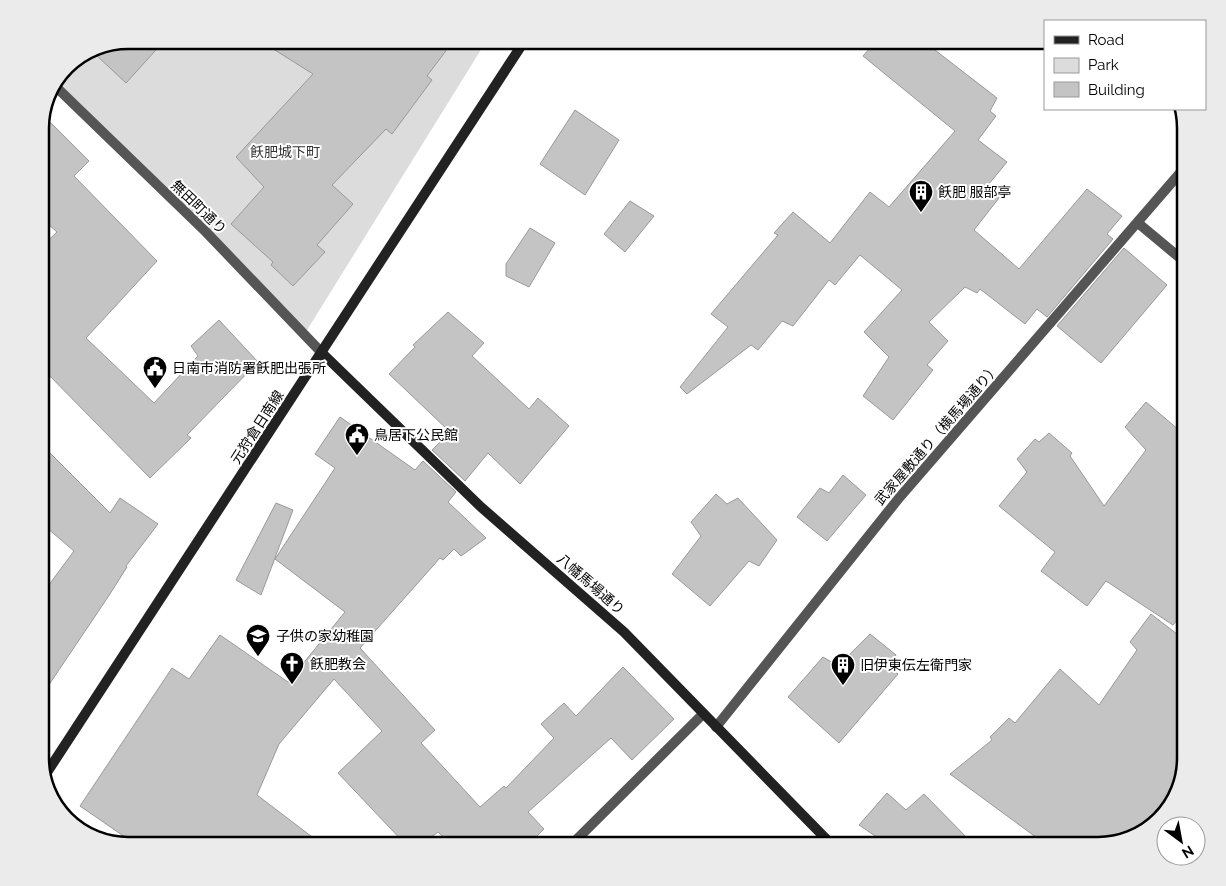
<svg xmlns="http://www.w3.org/2000/svg" width="1226" height="886" font-family="Raleway,'Noto Sans JP',sans-serif">
	<style>
		.green { fill: #dcdcdc }
		.building { fill: #c4c4c4; stroke: #999 }
		.lines { fill: none; stroke-linecap: round; stroke-linejoin: round }
		.street { stroke: #555; stroke-width: 10 }
		.secondary { stroke: #222; stroke-width: 10 }
		.labels { text-anchor: middle; stroke-width: 4; stroke-linejoin: round; paint-order: stroke }
		.park-label { font-size: 14px; fill: #333; stroke: #fff }
		.poi-label { font-size: 14px; fill: #000; stroke: #fff; text-anchor: start }
		.street-label { font-size: 14px; fill: #000; stroke: #fff }
		.rim { fill: none; stroke: #000; stroke-width: 2.5 }
	</style>
	<rect width="100%" height="100%" fill="#fff"/>
	<polygon class="green" points="128,40 487,40 304,335 53,84 70,62"/>
	<g class="building">
		<polygon points="128,40 165,40 126,83 94,53"/>
		<polygon points="259,40 454,40 427,76 432,80 392,134 386,129 332,185 353,204 317,245 325,252 293,286 271,265 273,262 231,224 264,187 236,157 313,74"/>
		<polygon points="877,40 922,40 997,98 990,111 996,116 978,140 1007,162 988,185 999,198 974,230 1019,269 1087,189 1122,216 1107,234 1113,239 1047,317 1037,309 1025,324 980,289 977,293 965,287 929,322 948,341 927,365 933,370 893,420 863,396 889,357 864,332 902,290 860,255 835,285 829,280 793,326 782,321 758,350 751,345 687,394 680,387 728,327 711,314 778,235 774,233 793,212 830,243 870,192 889,207 955,131 863,56"/>
		<polygon points="575,110 619,140 585,195 540,164"/>
		<polygon points="42,114 89,161 74,176 157,261 86,338 154,403 198,356 191,346 219,320 258,362 187,435 191,438 150,478 40,366 40,248 57,232 40,217 40,122"/>
		<polygon points="630,201 654,216 625,252 604,234"/>
		<polygon points="530,228 555,243 529,287 506,276 506,264"/>
		<polygon points="1124,248 1167,285 1101,363 1057,326"/>
		<polygon points="448,312 484,343 472,356 529,409 538,398 569,426 520,484 488,453 465,481 432,450 450,432 389,374 415,347 413,345"/>
		<polygon points="1146,402 1186,436 1186,609 1173,625 1106,581 1087,606 1041,571 1055,552 999,506 1027,472 1017,459 1035,439 1039,442 1049,433 1072,453 1070,456 1104,506 1146,450 1125,427"/>
		<polygon points="340,417 415,470 423,461 456,492 448,502 486,538 461,556 454,549 443,560 440,558 360,648 435,730 421,743 480,807 504,786 506,788 554,738 541,724 564,703 576,716 623,667 674,719 632,760 611,738 528,812 544,829 527,846 453,846 438,832 419,846 407,846 338,773 382,731 334,679 279,744 257,795 324,846 138,846 80,806 172,668 189,679 220,635 288,682 345,612 275,559 335,468 315,454"/>
		<polygon points="40,443 110,513 120,498 158,524 126,566 127,567 108,597 40,698 40,597 74,551 40,522"/>
		<polygon points="843,475 866,495 827,541 797,517 820,488 829,493"/>
		<polygon points="716,494 727,504 738,498 777,540 759,566 749,561 710,606 672,574 701,536 691,522"/>
		<polygon points="276,503 293,510 261,595 236,580"/>
		<polygon points="1151,614 1186,641 1186,759 1168,812 1137,837 1098,846 1048,846 950,774 992,740 990,737 1009,718 1015,723 1060,669 1099,705 1137,650 1130,642"/>
		<polygon points="870,634 896,655 889,668 898,674 839,743 788,697 823,657 838,666"/>
		<polygon points="887,793 906,810 924,794 975,846 890,846 859,825"/>
	</g>
	<g class="lines">
		<g class="street">
			<polyline points="53,84 206,232 322,353"/>
			<polyline points="48,93 55,86"/>
			<polyline points="1138,223 1186,263"/>
			<polyline points="716,727 899,498 1186,166"/>
			<polyline points="570,846 703,714"/>
		</g>
		<g class="secondary">
			<polyline points="322,353 481,507 624,632 833,846"/>
			<polyline points="44,777 525,40"/>
		</g>
	</g>
	<defs>
		<symbol id="building-pin" viewBox="-11 -11 22 30"><path d="M0 17L-7.5 6A9.5 9.5 0 1 1 7.5 6Z" fill="#000" stroke="#fff"/><path d="M-4-6H4V6H1V3H-1V6H-4ZM-2.5-4.3h1.7v1.8h-1.7ZM.8-4.3h1.7v1.8H.8ZM-2.5-1h1.7V.8h-1.7ZM.8-1h1.7V.8H.8Z" fill="#fff"/></symbol>
		<symbol id="civic-pin" viewBox="-11 -11 22 30"><path d="M0 17L-7.5 6A9.5 9.5 0 1 1 7.5 6Z" fill="#000" stroke="#fff"/><path d="M-.6-6.5H3V-4.5H.6V-3L4-1V1h2V6H-6V1h2V-1L-.6-3ZM-1.2 2.5V6h2.4V2.5Z" fill="#fff"/></symbol>
		<symbol id="school-pin" viewBox="-11 -11 22 30"><path d="M0 17L-7.5 6A9.5 9.5 0 1 1 7.5 6Z" fill="#000" stroke="#fff"/><path d="M0-5L7-2L0 1L-7-2ZM-4 1L0 2.5L4 1V4Q0 6-4 4Z" fill="#fff"/></symbol>
		<symbol id="church-pin" viewBox="-11 -11 22 30"><path d="M0 17L-7.5 6A9.5 9.5 0 1 1 7.5 6Z" fill="#000" stroke="#fff"/><path d="M-1.2-6h2.4v3.5h3.3v2.4h-3.3V6h-2.4V-.1h-3.3v-2.4h3.3Z" fill="#fff"/></symbol>
	</defs>
	<g fill-rule="evenodd">
		<use href="#building-pin" x="907" y="178" width="28" height="38"/>
		<use href="#civic-pin" x="141" y="354" width="28" height="38"/>
		<use href="#civic-pin" x="343" y="421" width="28" height="38"/>
		<use href="#school-pin" x="244" y="622" width="28" height="38"/>
		<use href="#church-pin" x="278" y="650" width="28" height="38"/>
		<use href="#building-pin" x="829" y="651" width="28" height="38"/>
	</g>
	<g class="labels">
		<g class="park-label">
			<text x="285" y="157">飫肥城下町</text>
		</g>
		<g class="poi-label">
			<text x="938" y="197">飫肥 服部亭</text>
			<text x="172" y="373">日南市消防署飫肥出張所</text>
			<text x="374" y="440">鳥居下公民館</text>
			<text x="276" y="641">子供の家幼稚園</text>
			<text x="310" y="669">飫肥教会</text>
			<text x="860" y="670">旧伊東伝左衛門家</text>
		</g>
		<g class="street-label">
			<text transform="translate(199 207) rotate(44)" y="5">無田町通り</text>
			<text transform="translate(257 427) rotate(-57)" y="5">元狩倉日南線</text>
			<text transform="translate(937 434) rotate(-49)" y="5">武家屋敷通り（横馬場通り）</text>
			<text transform="translate(591 584) rotate(41)" y="5">八幡馬場通り</text>
		</g>
	</g>
	<path d="M0 0H1226V886H0ZM128 49H1098A79 79 0 0 1 1177 128V758A79 79 0 0 1 1098 837H128A79 79 0 0 1 49 758V128A79 79 0 0 1 128 49Z" fill="#ebebeb" fill-rule="evenodd"/>
	<path class="rim" d="M128 49H1098A79 79 0 0 1 1177 128V758A79 79 0 0 1 1098 837H128A79 79 0 0 1 49 758V128A79 79 0 0 1 128 49Z"/>
	<rect x="1044" y="20" width="162" height="90" fill="#ffffff" stroke="#999999"/>
	<rect x="1054" y="36" width="25" height="8" fill="#222222" stroke="#999999"/>
	<text x="1088" y="45" font-size="15" fill="#000000">Road</text>
	<rect x="1054" y="58" width="25" height="15" fill="#dcdcdc" stroke="#999999"/>
	<text x="1088" y="70" font-size="15" fill="#000000">Park</text>
	<rect x="1054" y="82" width="25" height="15" fill="#c4c4c4" stroke="#999999"/>
	<text x="1088" y="95" font-size="15" fill="#000000">Building</text>
	<g transform="translate(1181 841) rotate(148)"><circle r="24" fill="#ffffff" stroke="#999999"/>
	<path d="M0-4L9 19L0 12L-9 19Z" fill="#000000"/>
	<text y="-8" font-size="14" font-weight="bold" text-anchor="middle" fill="#000000">N</text>
	</g>
</svg>
